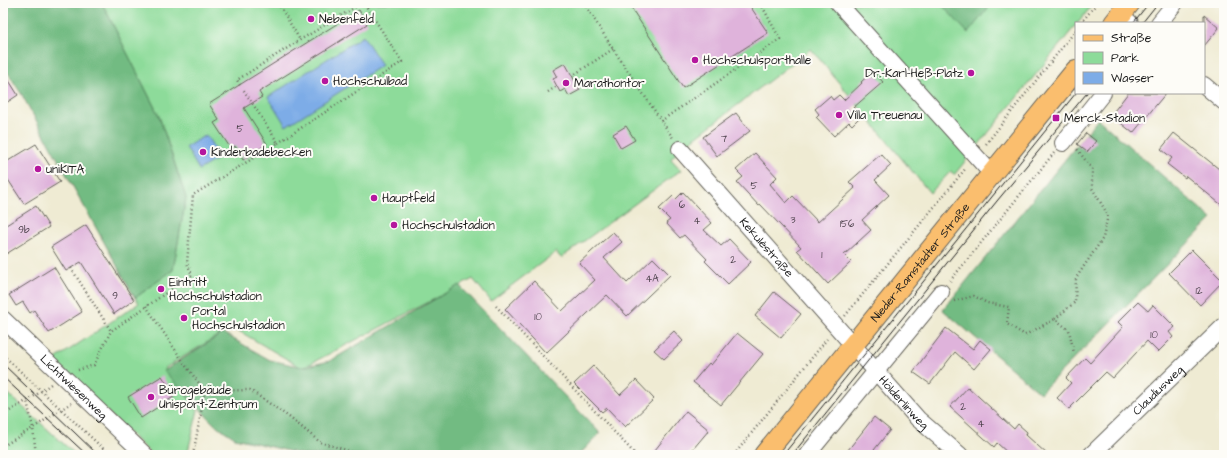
<svg xmlns="http://www.w3.org/2000/svg" width="1227" height="458" font-family="'Architects Daughter',sans-serif">
	<style>
		.green { fill: #8ddb9a; stroke: #547c5b }
		.forest { fill: #72bb82; stroke: #476c4f }
		.water { fill: #7dace7; stroke: #4c6482 }
		.building { fill: #dfb3db }
		.lines { fill: none; stroke-linecap: round; stroke-linejoin: round }
		.minor-casing { stroke: #66645c; stroke-width: 18 }
		.major-casing { stroke: #66645c; stroke-width: 22 }
		.path { stroke: #66645c; stroke-width: 2.5; stroke-dasharray: 1 3; stroke-linecap: butt }
		.minor { stroke: #fff; stroke-width: 16 }
		.major { stroke: #fabe6e; stroke-width: 20 }
		.tram { stroke: #1c1c1c; stroke-width: 1 }
		.poi-dot { fill: #b5179e; stroke: #fdfcf7; stroke-width: 1.5 }
		.labels { text-anchor: middle; stroke-width: 4; stroke-linejoin: round; paint-order: stroke }
		.number-label { font-size: 10px; fill: #4d424c }
		.poi-label { font-size: 12px; fill: #1c1c1c; stroke: #fdfcf7; text-anchor: start }
		.street-label { font-size: 12px; fill: #1c1c1c; stroke: #fdfcf7 }
	</style>
	<rect width="100%" height="100%" fill="#fdfcf7"/>
	<filter id="ink" filterUnits="userSpaceOnUse"><feTurbulence type="fractalNoise" baseFrequency=".025" numOctaves="2"/><feDisplacementMap in="SourceGraphic" scale="8" xChannelSelector="R" yChannelSelector="G"/><feConvolveMatrix kernelMatrix="1 2 1 2 8 2 1 2 1" color-interpolation-filters="sRGB"/></filter>
	<filter id="wash" filterUnits="userSpaceOnUse"><feTurbulence type="fractalNoise" baseFrequency=".012" numOctaves="4" result="noise"/><feDisplacementMap in="SourceGraphic" scale="16" xChannelSelector="R" yChannelSelector="G"/><feGaussianBlur stdDeviation="0.9" result="paint"/><feColorMatrix in="noise" values="0 0 0 0 0 0 0 0 0 0 0 0 0 0 0 0 0 1.4 0 .05"/><feComposite in="paint" operator="in"/></filter>
	<g filter="url(#wash)">
		<rect width="100%" height="100%" fill="#efebd3"/>
		<g class="green">
			<polygon points="102,3 1094,3 1078,23 1076,23 1076,25 954,175 951,171 930,193 811,49 680,149 671,159 681,170 561,258 556,252 491,301 473,279 302,368 232,327 165,368 198,410 187,455 152,455 54,360 139,303 135,298 173,270 186,198 159,116"/>
			<polygon points="3,389 76,455 3,455"/>
		</g>
		<g class="forest">
			<polygon points="3,3 102,3 159,116 186,198 173,270 135,298 22,95 3,65 4,6"/>
			<polygon points="940,3 992,3 968,33"/>
			<polygon points="1098,119 1212,219 1040,393 943,310"/>
			<polygon points="459,285 600,433 579,455 305,455 235,438 214,424 164,371 223,333 270,360 302,367 330,361"/>
		</g>
		<g class="water">
			<polygon points="363,36 382,65 286,126 268,97"/>
			<polygon points="206,135 220,157 199,170 186,147"/>
		</g>
		<g id="blocks">
			<g class="building">
				<polygon points="628,3 748,3 768,33 683,88"/>
				<polygon points="359,10 367,24 259,92 262,97 244,108 267,144 243,160 235,146 231,149 214,123 219,120 209,104"/>
				<polygon points="1204,15 1219,28 1204,46"/>
				<polygon points="565,63 580,90 569,96 565,89 560,92 553,79 557,77 553,70"/>
				<polygon points="3,71 18,95 3,105"/>
				<polygon points="873,71 883,82 853,108 860,117 852,125 849,122 834,136 816,117 819,114 815,109 830,96 833,100 839,95 844,100 862,83 861,82"/>
				<polygon points="1128,93 1166,93 1133,133 1111,115"/>
				<polygon points="736,113 750,131 717,156 703,137"/>
				<polygon points="626,126 635,140 621,148 613,134"/>
				<polygon points="1086,133 1096,141 1087,152 1077,144"/>
				<polygon points="1174,133 1224,173 1224,207 1186,176 1185,178 1167,164 1172,158 1161,149"/>
				<polygon points="36,144 60,182 24,204 3,172 3,164"/>
				<polygon points="755,153 777,177 770,184 786,203 793,196 818,222 855,188 849,182 881,154 891,165 875,180 889,195 862,220 871,230 844,255 851,262 828,284 797,250 801,247 760,204 759,206 737,182 743,177 736,170"/>
				<polygon points="683,192 712,223 704,230 721,246 729,239 751,262 728,284 705,261 707,259 684,235 680,238 666,223 670,220 659,209 673,196 676,199"/>
				<polygon points="36,206 49,227 3,256 3,227"/>
				<polygon points="86,225 134,300 114,314 81,262 66,271 51,247"/>
				<polygon points="613,232 622,242 604,258 627,283 653,258 670,275 627,316 607,295 546,353 505,309 534,281 562,311 595,280 579,263"/>
				<polygon points="1192,250 1223,281 1200,305 1169,273"/>
				<polygon points="54,267 82,312 49,333 34,310 30,313 23,302 16,306 9,295"/>
				<polygon points="774,292 801,314 781,338 755,316"/>
				<polygon points="1138,302 1148,311 1153,305 1175,327 1169,332 1173,337 1158,352 1147,341 1113,378 1106,372 1069,409 1057,398 1071,383 1066,378 1085,358 1090,363 1123,327 1118,322"/>
				<polygon points="946,328 973,349 980,340 991,349 974,369 955,352 930,384 913,372"/>
				<polygon points="674,331 683,341 664,359 654,350"/>
				<polygon points="737,333 763,354 721,405 693,382 709,363 711,365"/>
				<polygon points="593,366 620,395 636,380 654,399 625,427 607,408 602,412 574,384"/>
				<polygon points="162,376 175,396 141,418 128,397"/>
				<polygon points="968,387 1014,429 1018,424 1027,432 1026,435 1048,455 1010,455 997,443 994,447 950,407"/>
				<polygon points="686,411 709,430 688,455 651,455"/>
				<polygon points="874,417 890,430 870,455 844,455"/>
			</g>
		</g>
	</g>
	<g filter="url(#ink)">
		<use href="#blocks" fill-opacity="0" stroke="#66645c" stroke-width="1"/>
		<g class="lines">
			<defs>
				<g id="minor">
					<polyline points="838,3 992,174"/>
					<polyline points="1121,15 1130,23"/>
					<polyline points="1159,23 1175,3"/>
					<polyline points="1204,85 1224,102"/>
					<polyline points="1063,143 1103,93"/>
					<path id="s1" d="M680 149 918 419 960 455"/>
					<path id="s2" d="M3 319 145 455"/>
					<polyline points="807,455 941,292"/>
					<path id="s3" d="M1091 455 1224 326"/>
				</g>
				<g id="major">
					<polyline points="1114,23 1130,3"/>
					<path id="s4" d="M764 455 1076 70"/>
				</g>
			</defs>
			<use href="#minor" class="minor-casing"/>
			<use href="#major" class="major-casing"/>
			<g class="path">
				<polyline points="278,3 300,40"/>
				<polyline points="584,3 613,49 673,138"/>
				<polyline points="3,4 5,3"/>
				<polyline points="1081,23 1097,3"/>
				<polyline points="572,76 613,49"/>
				<polyline points="240,85 237,80 300,40 362,3"/>
				<polyline points="548,92 557,86"/>
				<polyline points="661,121 780,39 761,4"/>
				<polyline points="278,143 402,62 364,3"/>
				<polyline points="986,144 1076,30"/>
				<polyline points="71,268 111,331"/>
				<polyline points="950,281 1054,153"/>
				<polyline points="954,301 974,296 987,303 1009,307 1007,324 1025,335 1055,319 1069,330 1074,353"/>
				<polyline points="146,306 186,366 205,391 250,390 289,417 320,442 352,452 354,455"/>
				<polyline points="496,306 636,455"/>
				<polyline points="845,316 966,168"/>
				<polyline points="1055,319 1075,302 1076,278 1103,238 1108,215 1092,188 1092,169 1077,149"/>
				<polyline points="3,355 110,455"/>
				<polyline points="78,370 94,365 111,331 192,275 187,263 193,195 278,143 243,89"/>
				<polyline points="3,415 36,395 51,384"/>
				<polyline points="3,446 33,428 27,401"/>
				<polyline points="36,455 33,428 71,403"/>
				<polyline points="193,455 205,391"/>
				<polyline points="734,455 827,339"/>
			</g>
			<use href="#minor" class="minor"/>
			<use href="#major" class="major"/>
			<g class="tram">
				<polyline points="1133,23 1149,3"/>
				<polyline points="1142,23 1158,3"/>
				<polyline points="3,364 98,455"/>
				<polyline points="3,377 87,455"/>
				<polyline points="783,455 1076,93"/>
				<polyline points="792,455 997,201 1087,93"/>
			</g>
		</g>
	</g>
	<g class="poi-dot">
		<circle cx="311" cy="19" r="4"/>
		<circle cx="695" cy="60" r="4"/>
		<circle cx="971" cy="73" r="4"/>
		<circle cx="325" cy="81" r="4"/>
		<circle cx="566" cy="83" r="4"/>
		<circle cx="839" cy="115" r="4"/>
		<rect x="1052" y="114" width="8" height="8" rx="2"/>
		<circle cx="203" cy="152" r="4"/>
		<circle cx="38" cy="169" r="4"/>
		<circle cx="374" cy="198" r="4"/>
		<circle cx="394" cy="225" r="4"/>
		<circle cx="161" cy="289" r="4"/>
		<circle cx="184" cy="318" r="4"/>
		<circle cx="151" cy="397" r="4"/>
	</g>
	<g class="labels">
		<g class="number-label">
			<text x="240" y="132">5</text>
			<text x="724" y="142">7</text>
			<text x="754" y="189">5</text>
			<text x="682" y="208">6</text>
			<text x="793" y="223">3</text>
			<text x="697" y="224">4</text>
			<text x="847" y="227">156</text>
			<text x="24" y="233">9b</text>
			<text x="822" y="258">1</text>
			<text x="733" y="263">2</text>
			<text x="652" y="282">4A</text>
			<text x="1199" y="294">12</text>
			<text x="115" y="299">9</text>
			<text x="538" y="320">10</text>
			<text x="1154" y="338">10</text>
			<text x="963" y="410">2</text>
			<text x="981" y="427">4</text>
		</g>
		<g class="poi-label">
			<text x="319" y="23">Nebenfeld</text>
			<text x="703" y="64">Hochschulsporthalle</text>
			<text x="963" y="77" text-anchor="end">Dr.-Karl-Heß-Platz</text>
			<text x="333" y="85">Hochschulbad</text>
			<text x="574" y="87">Marathontor</text>
			<text x="847" y="119">Villa Treuenau</text>
			<text x="1064" y="122">Merck-Stadion</text>
			<text x="211" y="156">Kinderbadebecken</text>
			<text x="46" y="173">uniKITA</text>
			<text x="382" y="202">Hauptfeld</text>
			<text x="402" y="229">Hochschulstadion</text>
			<text x="169" y="286">Eintritt<tspan x="169" dy="14">Hochschulstadion</tspan></text>
			<text x="192" y="315">Portal<tspan x="192" dy="14">Hochschulstadion</tspan></text>
			<text x="159" y="394">Bürogebäude<tspan x="159" dy="14">Unisport-Zentrum</tspan></text>
		</g>
		<g class="street-label">
			<text dy="4" stroke="none"><textPath href="#s1" startOffset="131">Kekuléstraße</textPath></text>
			<text dy="4" stroke="none"><textPath href="#s4" startOffset="248">Nieder-Ramstädter Straße</textPath></text>
			<text dy="4" stroke="none"><textPath href="#s2" startOffset="98">Lichtwiesenweg</textPath></text>
			<text dy="4" stroke="none"><textPath href="#s3" startOffset="93">Claudiusweg</textPath></text>
			<text dy="4" stroke="none"><textPath href="#s1" startOffset="338">Hölderlinweg</textPath></text>
		</g>
	</g>
	<rect width="1227" height="458" fill="none" stroke="#fdfcf7" stroke-width="16"/>
	<rect x="1075" y="22" width="130" height="72" fill="#fdfcf7" stroke="#a3a29f"/>
	<rect x="1083" y="35" width="20" height="6" fill="#fabe6e" stroke="#a3a29f"/>
	<text x="1111" y="42" font-size="12" fill="#1c1c1c">Straße</text>
	<rect x="1083" y="52" width="20" height="12" fill="#8ddb9a" stroke="#a3a29f"/>
	<text x="1111" y="62" font-size="12" fill="#1c1c1c">Park</text>
	<rect x="1083" y="72" width="20" height="12" fill="#7dace7" stroke="#a3a29f"/>
	<text x="1111" y="82" font-size="12" fill="#1c1c1c">Wasser</text>
</svg>
